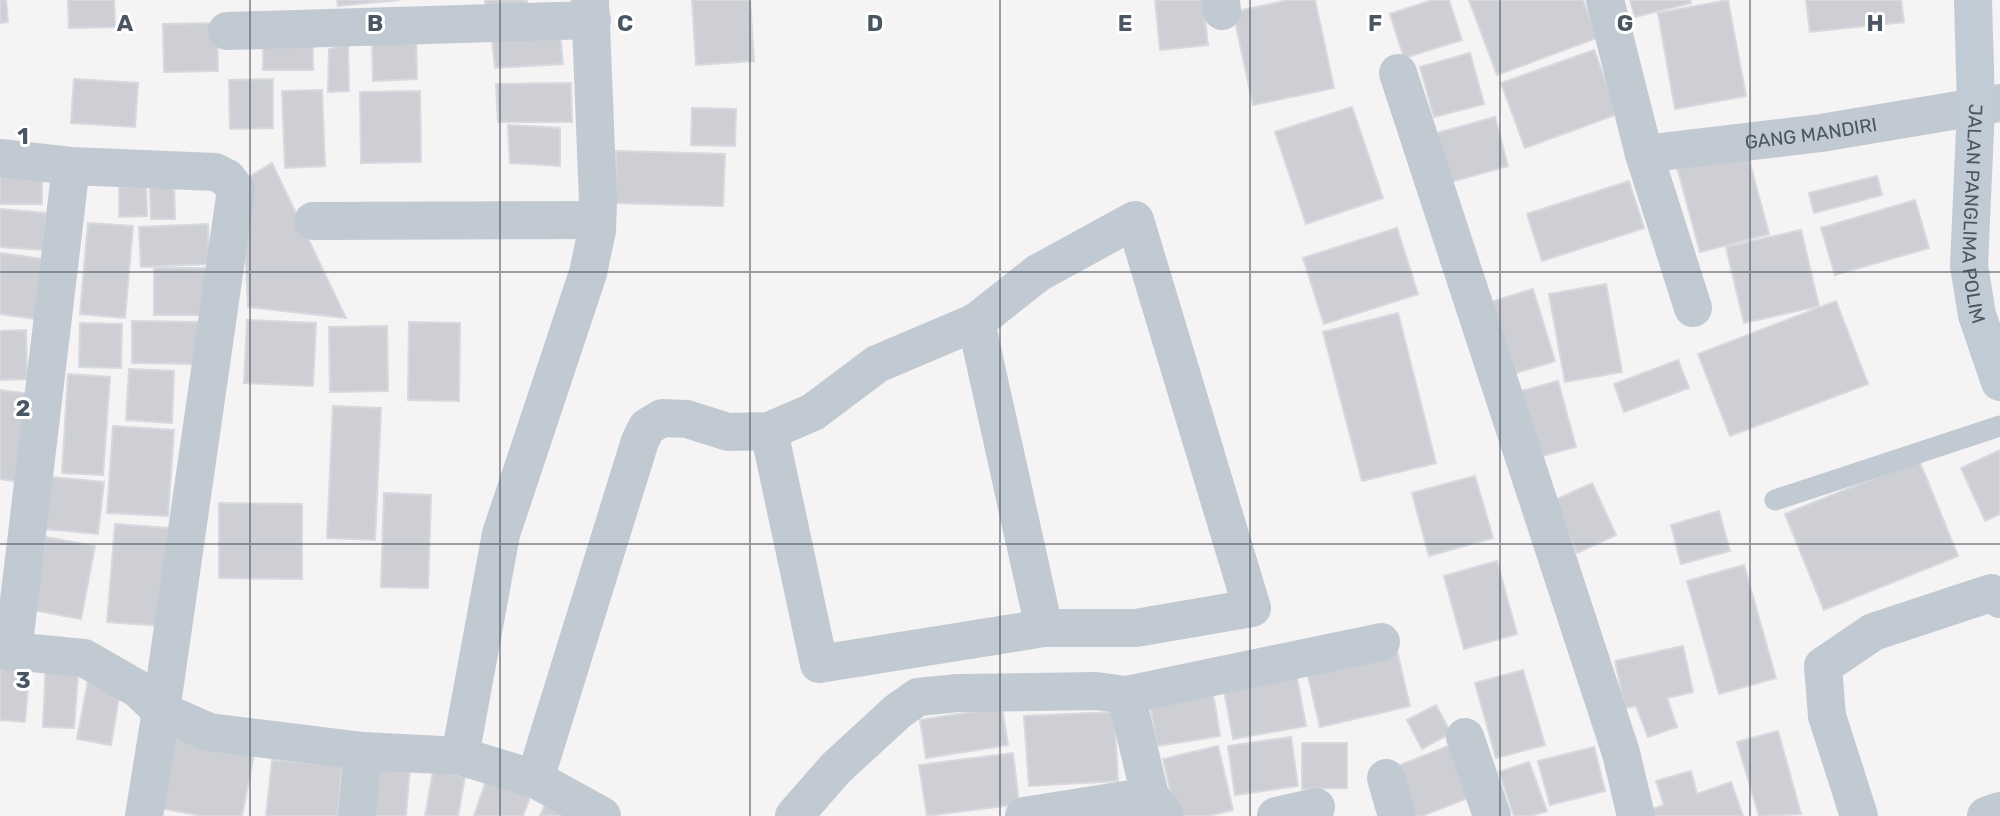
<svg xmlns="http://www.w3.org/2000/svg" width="2000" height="816" font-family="Rubik,sans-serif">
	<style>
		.building { fill: #cdcfd5; stroke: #d7d9de; stroke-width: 2 }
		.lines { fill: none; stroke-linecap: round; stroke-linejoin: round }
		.lane { stroke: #c1cad2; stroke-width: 21 }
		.street { stroke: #c1cad2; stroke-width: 38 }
		.secondary { stroke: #c1cbd6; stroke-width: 38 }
		.grid { fill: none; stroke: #4a5661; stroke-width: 2; stroke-opacity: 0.55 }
		.labels { text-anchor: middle; stroke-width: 6; stroke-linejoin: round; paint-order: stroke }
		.street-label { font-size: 19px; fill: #4a5661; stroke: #fff }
		.grid-label { font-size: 23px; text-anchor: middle; font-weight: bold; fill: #4a5661; stroke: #fff; stroke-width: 6; stroke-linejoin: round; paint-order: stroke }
	</style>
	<rect width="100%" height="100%" fill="#f5f3f3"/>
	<g class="building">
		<polygon points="0,0 6,0 8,22 0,23"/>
		<polygon points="68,0 114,0 115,27 69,28"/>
		<polygon points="337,0 399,0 338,6"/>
		<rect x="485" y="0" width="42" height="17"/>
		<polygon points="692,0 750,0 754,61 696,65"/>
		<polygon points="1155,0 1203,0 1208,45 1160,50"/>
		<polygon points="1288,0 1315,0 1334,88 1253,105 1233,12"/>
		<polygon points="1432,0 1449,0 1462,40 1404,58 1390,14"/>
		<polygon points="1469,0 1583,0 1597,38 1497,75"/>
		<polygon points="1630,0 1690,0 1691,3 1635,17"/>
		<polygon points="1728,0 1746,96 1675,109 1658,13"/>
		<polygon points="1806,0 1901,0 1904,22 1810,32"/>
		<polygon points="217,23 218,71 164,72 163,24"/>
		<rect x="263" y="31" width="50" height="39"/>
		<polygon points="560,33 563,64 495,68 492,40"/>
		<polygon points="416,35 417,79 373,81 372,37"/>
		<polygon points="348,45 349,91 328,92 329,49"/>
		<polygon points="1594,50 1618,114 1525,148 1501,83"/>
		<polygon points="1470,53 1484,104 1434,117 1420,67"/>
		<polygon points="74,79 138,83 135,127 71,123"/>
		<polygon points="273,79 273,128 230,129 229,80"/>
		<polygon points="571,83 572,122 498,122 496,84"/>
		<polygon points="322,90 325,166 285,168 282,91"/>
		<polygon points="420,91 421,162 361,163 360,92"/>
		<polygon points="1352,107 1383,198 1306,224 1275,132"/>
		<polygon points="692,108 736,109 735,146 691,145"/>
		<polygon points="1495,117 1508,166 1450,182 1437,133"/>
		<polygon points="508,125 560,128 560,166 510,163"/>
		<polygon points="1746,148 1769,234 1700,252 1677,167"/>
		<polygon points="616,151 725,154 723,206 615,203"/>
		<polygon points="272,163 346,318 248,307 242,181"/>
		<rect x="0" y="166" width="42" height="38"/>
		<polygon points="1877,176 1882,195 1814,213 1809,193"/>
		<polygon points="1629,181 1644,228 1542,261 1527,214"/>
		<polygon points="119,187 146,187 147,216 119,217"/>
		<polygon points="150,187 174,187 175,219 151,219"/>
		<polygon points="1915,200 1929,248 1835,275 1821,228"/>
		<polygon points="0,209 46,213 43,250 0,247"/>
		<polygon points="88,223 133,226 125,318 80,314"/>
		<polygon points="208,224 209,264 141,267 139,227"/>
		<polygon points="1397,228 1418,294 1324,324 1303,258"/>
		<polygon points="1801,230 1819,306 1744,323 1726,247"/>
		<polygon points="0,253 44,259 36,319 0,314"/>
		<rect x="154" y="268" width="56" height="47"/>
		<polygon points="1606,284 1622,372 1565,382 1549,294"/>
		<polygon points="1533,289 1555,361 1513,374 1491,302"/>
		<polygon points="1836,301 1868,384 1730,436 1698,354"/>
		<polygon points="1398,313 1436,463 1362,481 1323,332"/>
		<polygon points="247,320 316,323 313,386 244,383"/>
		<polygon points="132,321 201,322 201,364 132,363"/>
		<polygon points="409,322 460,323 459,401 408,400"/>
		<polygon points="80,323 122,324 121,368 79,367"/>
		<polygon points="387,326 388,391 330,392 329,327"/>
		<polygon points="26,330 27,379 0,380 0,331"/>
		<polygon points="1678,360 1689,388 1624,412 1614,384"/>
		<polygon points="129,369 174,371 172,423 126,420"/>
		<polygon points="68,374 110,377 103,475 62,473"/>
		<polygon points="1558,381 1576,447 1538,457 1521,391"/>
		<polygon points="0,390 32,394 21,482 0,479"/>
		<polygon points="333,406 381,408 375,540 327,538"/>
		<polygon points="113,426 174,430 168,516 107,513"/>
		<polygon points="2000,450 2000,514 1985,521 1961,468"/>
		<polygon points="1919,460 1958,556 1824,610 1785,514"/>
		<polygon points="1475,476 1493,538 1429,556 1412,493"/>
		<polygon points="51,477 104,482 98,534 46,529"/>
		<polygon points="1592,483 1616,535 1577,553 1553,501"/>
		<polygon points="384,493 431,495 428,588 381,587"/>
		<polygon points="219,503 302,504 302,579 219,578"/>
		<polygon points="1719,511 1730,551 1681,564 1671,525"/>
		<polygon points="115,524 169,528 162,626 107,622"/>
		<polygon points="46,537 95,546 81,619 33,610"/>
		<polygon points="1497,561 1517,634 1464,649 1444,576"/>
		<polygon points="1744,565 1776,678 1719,694 1687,581"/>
		<polygon points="1683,646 1693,692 1667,698 1677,727 1648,737 1636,706 1625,708 1615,661"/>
		<polygon points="1396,647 1410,706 1320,727 1306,668"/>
		<polygon points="0,658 30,661 25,722 0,720"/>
		<polygon points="46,660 79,662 74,728 43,727"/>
		<polygon points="1523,670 1545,745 1496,758 1475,683"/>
		<polygon points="1296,672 1306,726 1233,739 1223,685"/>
		<polygon points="89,675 122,680 111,745 77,739"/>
		<polygon points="1211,681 1220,736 1157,746 1148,692"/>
		<polygon points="1436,705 1451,733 1422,749 1407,720"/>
		<polygon points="1002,707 1008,745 926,758 920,720"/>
		<polygon points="1114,712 1118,781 1029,786 1024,716"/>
		<polygon points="1778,731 1801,814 1759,816 1737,742"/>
		<polygon points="168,737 254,754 242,816 202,816 154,807"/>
		<polygon points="1291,737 1298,786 1235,795 1228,746"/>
		<polygon points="1302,743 1347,743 1347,788 1302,789"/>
		<polygon points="1453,744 1473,796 1422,816 1411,816 1393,768"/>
		<polygon points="1218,746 1233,810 1208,816 1176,816 1163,759"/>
		<polygon points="1594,747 1605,791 1550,805 1538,761"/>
		<polygon points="1013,753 1019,804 927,816 919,765"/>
		<polygon points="272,760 342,766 338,816 266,816"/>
		<polygon points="1529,762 1547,811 1531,816 1514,816 1499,772"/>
		<polygon points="372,763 410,767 406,816 367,816"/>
		<polygon points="433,771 465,777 458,816 425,816"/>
		<polygon points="1691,771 1697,794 1731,782 1743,816 1649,816 1647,811 1664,805 1656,781"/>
		<polygon points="487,778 532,792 523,816 474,816"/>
		<polygon points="546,802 575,816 540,816"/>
	</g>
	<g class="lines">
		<polyline class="lane" points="1775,500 2000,426"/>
		<g class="street">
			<polyline points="1221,0 1222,11"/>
			<path id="s1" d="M1605 0 1644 154 1821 133 2000 103"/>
			<polyline points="227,31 592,20"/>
			<polyline points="1398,73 1621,753 1636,816"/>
			<polyline points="1644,154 1693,308"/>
			<polyline points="0,158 71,166 215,172 227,178 236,190 161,711 144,816"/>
			<polyline points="313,221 597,220"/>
			<polyline points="769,431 819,664 1044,628 1136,628 1252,608 1135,220 1038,273 976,322"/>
			<polyline points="0,650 84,658 138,689 161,711 209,732 363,751 460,756 535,779 602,816"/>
			<polyline points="13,651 71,166"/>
			<polyline points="1126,695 1150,796 1165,816"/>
			<polyline points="1465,737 1492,816"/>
			<polyline points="460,756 501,534 588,273 597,230 598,201 590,0"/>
			<polyline points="1386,778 1397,816"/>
			<polyline points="535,779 640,441 647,427 662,418 687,419 728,432 769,431 813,412 877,364 976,322 1044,628"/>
			<polyline points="357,816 363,751"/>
			<polyline points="794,816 836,768 898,711 918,697 958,693 1096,691 1126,695 1381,642"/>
			<polyline points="1024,816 1150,796"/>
			<polyline points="1276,816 1316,807"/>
			<polyline points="1859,816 1827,716 1823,666 1873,632 1991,593 2000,599"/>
			<polyline points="1986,816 2000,811"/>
		</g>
		<path class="secondary" id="s2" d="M1973 0 1976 107 1969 266 1977 315 2000 382"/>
	</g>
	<path class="grid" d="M250 0V816M500 0V816M750 0V816M1000 0V816M1250 0V816M1500 0V816M1750 0V816M0 272H2000M0 544H2000"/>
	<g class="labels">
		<g class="street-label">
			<text dy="7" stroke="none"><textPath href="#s1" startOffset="327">GANG MANDIRI</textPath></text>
			<text dy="7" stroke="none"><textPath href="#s2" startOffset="214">JALAN PANGLIMA POLIM</textPath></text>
		</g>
	</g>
	<g class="grid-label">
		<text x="125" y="31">A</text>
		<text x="375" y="31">B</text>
		<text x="625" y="31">C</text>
		<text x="875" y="31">D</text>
		<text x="1125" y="31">E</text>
		<text x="1375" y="31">F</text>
		<text x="1625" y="31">G</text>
		<text x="1875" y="31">H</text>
		<text x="23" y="144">1</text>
		<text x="23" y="416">2</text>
		<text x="23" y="688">3</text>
	</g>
</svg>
